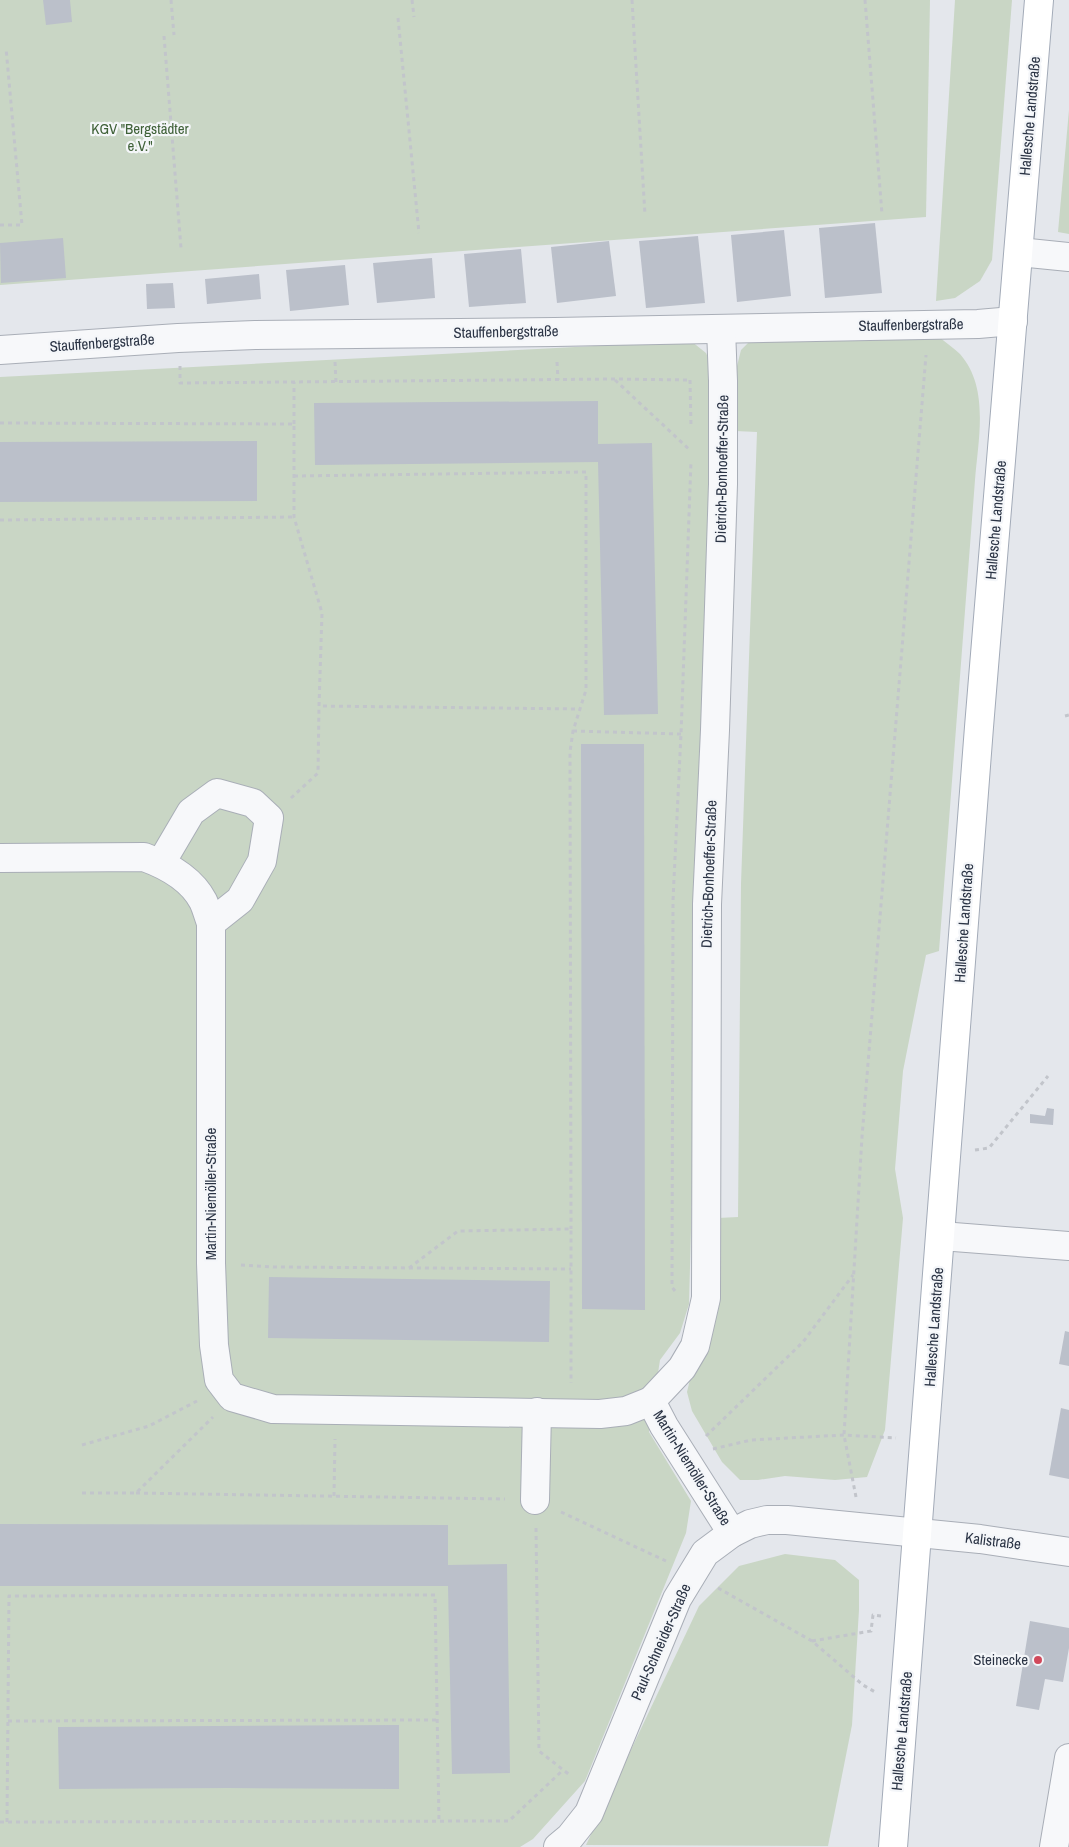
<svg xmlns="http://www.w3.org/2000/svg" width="1069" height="1847" font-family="'Archivo Narrow',sans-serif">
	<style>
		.green { fill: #c9d6c5 }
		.building { fill: #bbc0ca }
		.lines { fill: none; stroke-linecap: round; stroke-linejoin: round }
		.minor-casing { stroke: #a9aeb7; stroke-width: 30 }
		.major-casing { stroke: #a3abb8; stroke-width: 30 }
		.path { stroke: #c2c5cb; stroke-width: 3; stroke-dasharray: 4 4; stroke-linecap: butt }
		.minor { stroke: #f7f8fa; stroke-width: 28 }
		.major { stroke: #fff; stroke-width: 28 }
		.poi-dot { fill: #d1495b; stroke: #f4f6f9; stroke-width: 2 }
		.labels { text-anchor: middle; stroke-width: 4.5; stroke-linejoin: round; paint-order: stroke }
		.street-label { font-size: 15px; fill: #2b3445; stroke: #f4f6f9 }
		.park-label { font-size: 15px; fill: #3f6138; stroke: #f4f6f9 }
		.poi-label { font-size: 15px; fill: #2b3445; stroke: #f4f6f9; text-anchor: end }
	</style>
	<rect width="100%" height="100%" fill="#e4e7ec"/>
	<g class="green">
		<polygon points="0,0 930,0 926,217 0,285"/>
		<polygon points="955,0 1012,0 992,260 980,281 955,298 936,301"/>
		<polygon points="1069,110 1069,234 1058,232"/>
		<path d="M939 337C946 343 954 348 960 354 990 388 978 440 975 480L939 951 926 955 903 1071 895 1169 903 1218 885 1430 867 1477 835 1480 785 1476 758 1480H740L722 1462 692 1411 687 1392 692 1371 718 1218 738 1217 741 884 757 432 735 431 736 370 741 350 750 341Z"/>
		<polygon points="691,341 706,353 714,371 689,1304 680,1333 660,1360 649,1432 691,1501 686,1533 585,1781 533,1839 520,1847 0,1847 0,377"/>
		<polygon points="785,1554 835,1560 859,1580 859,1610 852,1725 828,1846 586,1845 699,1606 739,1566"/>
	</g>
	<g class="building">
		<polygon points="43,0 70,0 72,22 46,25"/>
		<polygon points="875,223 882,293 825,298 819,228"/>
		<polygon points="784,230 791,296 737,302 731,235"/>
		<polygon points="698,236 705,303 646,308 639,241"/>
		<polygon points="63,238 66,278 1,283 0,243"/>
		<polygon points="609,241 616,296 557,303 551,247"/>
		<polygon points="521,249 526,303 469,307 464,254"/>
		<polygon points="432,258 435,298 377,303 373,263"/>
		<polygon points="345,265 349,305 290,311 286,270"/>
		<polygon points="259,274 261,299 207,304 205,279"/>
		<polygon points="173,283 175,308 147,309 146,284"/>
		<polygon points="598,401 598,444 652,443 658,714 604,715 598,462 315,465 314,403"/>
		<polygon points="257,441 257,501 0,502 0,442"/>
		<polygon points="581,744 644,744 645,1310 582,1309"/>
		<polygon points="1047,1108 1054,1109 1053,1125 1030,1123 1030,1114 1045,1116"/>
		<polygon points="269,1277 550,1281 549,1342 268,1338"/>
		<polygon points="1065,1331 1069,1332 1069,1366 1059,1364"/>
		<polygon points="1061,1408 1069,1410 1069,1479 1049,1475"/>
		<polygon points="0,1524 448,1525 448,1565 507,1564 510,1773 452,1774 448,1586 0,1586"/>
		<polygon points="1030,1621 1069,1628 1069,1648 1063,1682 1045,1679 1039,1710 1016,1706"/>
		<polygon points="399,1725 399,1789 228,1788 59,1789 58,1727"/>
	</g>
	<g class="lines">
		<defs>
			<g id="minor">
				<polyline points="1019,252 1069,257"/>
				<polyline points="0,350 178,338 255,335 555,332 978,324 1013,321"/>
				<path d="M0 858 144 857C166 865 191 878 203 901 206 907 208 915 211 923V1263L214 1345 219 1380 232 1397 273 1409 600 1414 626 1411 651 1401 664 1426 732 1533"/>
				<polyline points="161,863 191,812 217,793 253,803 269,818 262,861 240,900 211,923"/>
				<polyline points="941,1236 1069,1246"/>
				<polyline points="651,1401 682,1368 695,1346 706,1298 707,904 715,730 723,484 723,381 721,329"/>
				<polyline points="535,1500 537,1412"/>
				<polyline points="558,1847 570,1837 589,1813 677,1599 705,1553 732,1533 750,1524 767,1520 787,1520 980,1539 1069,1552"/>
				<polyline points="1054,1847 1069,1758"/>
			</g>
			<polyline id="major" points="893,1847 979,727 1039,0"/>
		</defs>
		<use href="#minor" class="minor-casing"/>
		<use href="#major" class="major-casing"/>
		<g class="path">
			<polyline points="171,0 174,35"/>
			<polyline points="412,0 414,17"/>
			<polyline points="632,0 645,215"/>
			<polyline points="865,0 882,214"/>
			<polyline points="398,18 419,233"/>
			<polyline points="164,36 181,248"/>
			<polyline points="0,225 22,225 6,48"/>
			<polyline points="335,362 336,382"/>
			<polyline points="557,362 558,380"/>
			<polyline points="180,366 180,383 614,379 690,380"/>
			<polyline points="615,380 691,451"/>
			<polyline points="690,380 691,427"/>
			<polyline points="0,423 294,424 294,517 322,613 319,706 580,709"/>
			<polyline points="294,424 294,382"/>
			<polyline points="294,476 586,472 586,690 573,731 570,752 571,1229"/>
			<polyline points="0,520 294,517"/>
			<polyline points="1065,716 1069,715"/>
			<polyline points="573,731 681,734"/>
			<polyline points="291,798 318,773 319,706"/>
			<polyline points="975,1150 989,1148 1048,1076"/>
			<polyline points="241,1265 275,1267 571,1269"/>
			<polyline points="409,1268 458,1231 571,1229 571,1383"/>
			<polyline points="675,1291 672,1287 673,900 681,734 691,461"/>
			<polyline points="706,1436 803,1342 853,1275"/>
			<polyline points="82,1445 149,1426 197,1401"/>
			<polyline points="713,1449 751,1440 844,1435 896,1438"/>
			<polyline points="82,1493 136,1493 213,1417"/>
			<polyline points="136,1493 505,1499"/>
			<polyline points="334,1496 335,1439"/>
			<polyline points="856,1497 844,1435 862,1137 926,355"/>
			<polyline points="561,1512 666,1561"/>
			<polyline points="536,1528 539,1751 571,1776"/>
			<polyline points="718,1588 812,1641 863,1685 875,1692"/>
			<polyline points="812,1641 871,1631 873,1615 882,1616"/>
			<polyline points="8,1721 437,1720"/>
			<polyline points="0,1822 509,1821 563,1770"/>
			<polyline points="7,1822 9,1596 435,1595 439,1821"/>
		</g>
		<use href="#minor" class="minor"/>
		<use href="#major" class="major"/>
	</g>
	<circle class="poi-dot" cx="1038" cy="1660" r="5"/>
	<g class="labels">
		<g class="street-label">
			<text transform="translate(1030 116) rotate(-85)" y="5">Hallesche Landstraße</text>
			<text transform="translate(911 325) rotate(-1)" y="5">Stauffenbergstraße</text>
			<text transform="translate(506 332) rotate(-1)" y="5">Stauffenbergstraße</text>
			<text transform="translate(102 343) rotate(-4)" y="5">Stauffenbergstraße</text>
			<text transform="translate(722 469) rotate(-89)" y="5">Dietrich-Bonhoeffer-Straße</text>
			<text transform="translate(996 520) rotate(-85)" y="5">Hallesche Landstraße</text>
			<text transform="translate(709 874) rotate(-88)" y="5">Dietrich-Bonhoeffer-Straße</text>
			<text transform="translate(964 923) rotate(-86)" y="5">Hallesche Landstraße</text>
			<text transform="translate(211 1194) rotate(-90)" y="5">Martin-Niemöller-Straße</text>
			<text transform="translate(934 1327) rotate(-86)" y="5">Hallesche Landstraße</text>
			<text transform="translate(692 1468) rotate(58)" y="5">Martin-Niemöller-Straße</text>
			<text transform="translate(993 1541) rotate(7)" y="5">Kalistraße</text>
			<text transform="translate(661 1642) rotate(-66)" y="5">Paul-Schneider-Straße</text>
			<text transform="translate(902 1731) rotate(-85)" y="5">Hallesche Landstraße</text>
		</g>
		<g class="park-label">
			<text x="140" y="134">KGV "Bergstädter<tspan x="140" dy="17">e.V."</tspan></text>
		</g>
		<g class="poi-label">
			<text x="1028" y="1665">Steinecke</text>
		</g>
	</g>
</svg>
